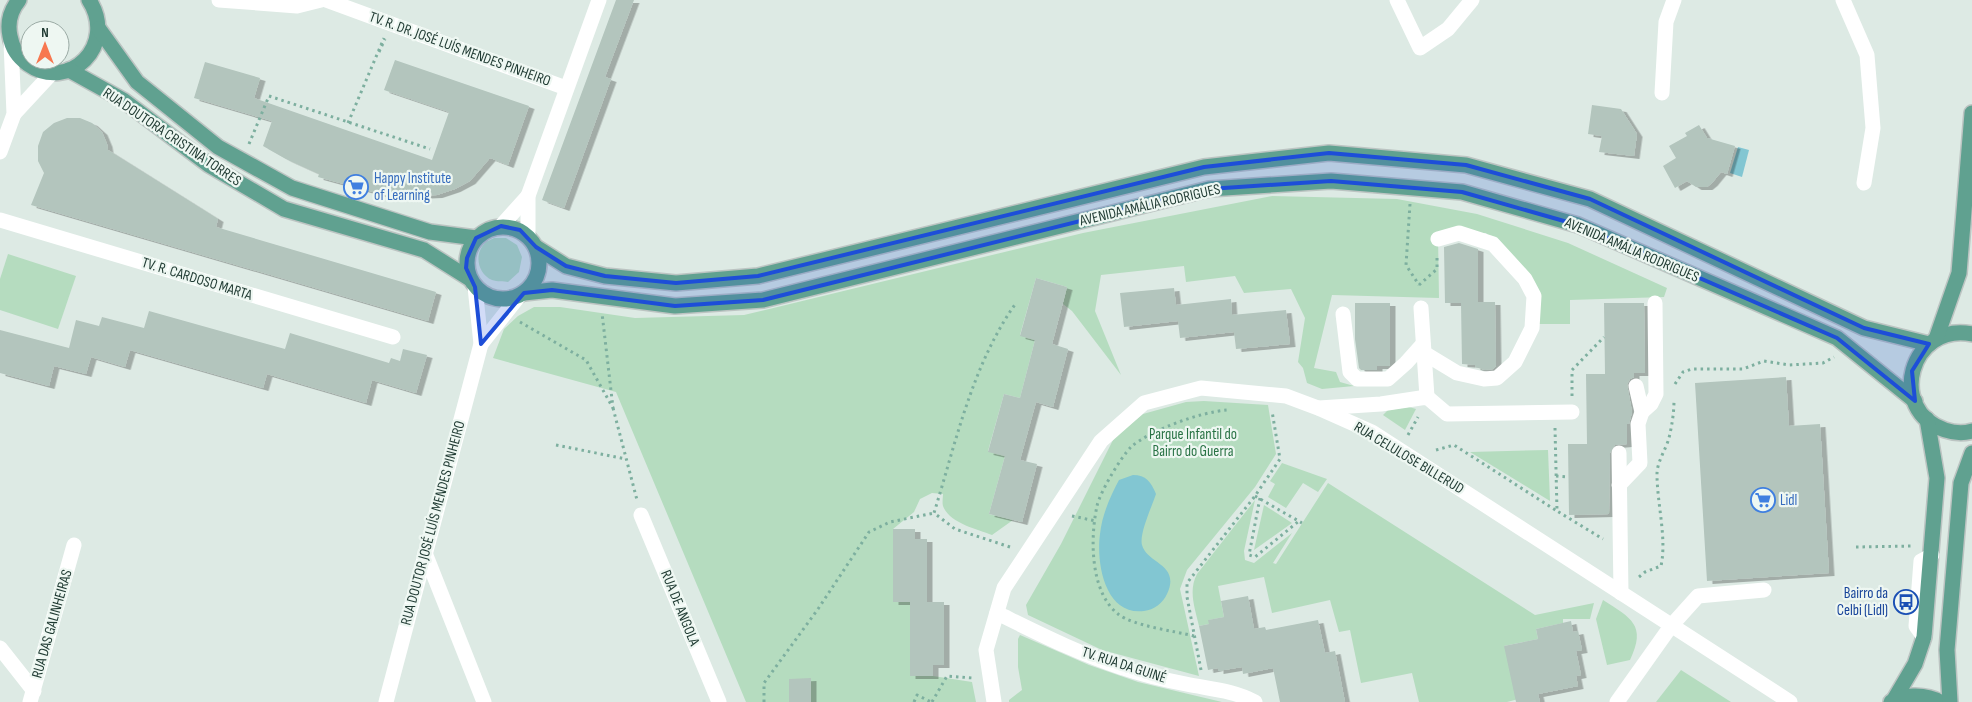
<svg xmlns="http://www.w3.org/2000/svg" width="1972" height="702" font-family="'Sofia Sans Condensed',sans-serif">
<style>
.green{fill:#b5dcbf}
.water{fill:#82c6d2}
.building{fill:#b3c5bd;filter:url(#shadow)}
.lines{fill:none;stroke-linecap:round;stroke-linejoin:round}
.major-casing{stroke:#bcc4c2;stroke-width:18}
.path{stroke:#7daf9f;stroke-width:3;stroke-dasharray:2.5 4;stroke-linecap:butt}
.minor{stroke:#fff;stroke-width:15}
.major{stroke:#60a190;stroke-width:15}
.marked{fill:#1d4ed8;fill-opacity:0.2;stroke:#1d4ed8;stroke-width:4;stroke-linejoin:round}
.labels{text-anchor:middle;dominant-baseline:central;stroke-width:4.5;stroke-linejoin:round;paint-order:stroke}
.street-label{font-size:15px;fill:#1f3a32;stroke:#eef7f2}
.shop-label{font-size:15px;fill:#366cbe;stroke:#eef7f2;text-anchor:start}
.park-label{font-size:15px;fill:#287244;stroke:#eef7f2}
.transit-label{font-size:15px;fill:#164399;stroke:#eef7f2;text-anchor:end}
</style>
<defs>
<filter id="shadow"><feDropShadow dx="5.5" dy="3" stdDeviation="0" flood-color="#0004"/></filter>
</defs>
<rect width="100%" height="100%" fill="#ddeae4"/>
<g class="green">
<path d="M1272,196L1397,199L1477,214L1568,243L1667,288L1664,297L1570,300V324H1535L1528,279L1486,233L1438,235L1439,298L1332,295L1314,368L1336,372L1340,382L1354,386L1322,389L1307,383L1303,368L1298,362L1305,318L1291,289L1244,293L1235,276L1186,282L1184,266L1101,275L1095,311L1121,375L1072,311L1063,304L1067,287L1036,278L1020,335L1035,340L1020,398L1004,394L988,451L1005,456L989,514L1013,520L992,535C977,529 949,523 943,506C942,503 943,497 943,494L932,493L920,499L914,512L893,529V602H910V675L933,676L972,682L976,702H746L616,392L493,358L504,329L518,316L534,307H560L635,318L744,315L1083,233Z"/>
<path d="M494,238H506L517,245L522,257L519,272L508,282C504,281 497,282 492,280C478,274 474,255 484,244C486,241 491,240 494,238Z"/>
<polygon points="8,254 76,276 58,329 0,310 0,279"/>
<polygon points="1204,401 1268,405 1276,454 1255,487 1187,570 1180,589 1199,676 1102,650 1028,615 1026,605 1061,544 1114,438 1143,414 1186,402"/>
<polygon points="1409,407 1416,409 1405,430 1383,415 1388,410"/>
<polygon points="1548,450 1550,501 1470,452"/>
<polygon points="1282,463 1327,479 1318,492 1303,483 1286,508 1268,497 1275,484 1270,481"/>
<path d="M1328,483L1535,615L1594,603L1590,619H1563V623L1536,629L1538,639L1504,646L1537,686L1538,694L1507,702H1419L1412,673L1361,683L1350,630L1339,632L1330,600L1272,613L1264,577L1218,586L1224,617L1209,620V624L1199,626C1195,608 1188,591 1197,574L1255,500L1244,551L1245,560L1254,563L1292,533L1273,563L1276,564Z"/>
<polygon points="1264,505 1292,523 1254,550"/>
<path d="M1603,600C1631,618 1647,625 1630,660L1607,665L1596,619Z"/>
<polygon points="1020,635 1089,665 1138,682 1222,702 1009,702 1009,700 1022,690 1018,667 1018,639"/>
<polygon points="1681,670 1731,702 1656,702"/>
</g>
<g class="water">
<polygon points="1738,147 1749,150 1742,177 1730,173"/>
<path d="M1133,475C1146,475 1151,482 1156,494C1152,506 1139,534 1142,545C1147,564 1181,564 1167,594C1163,603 1154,610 1144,611C1105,616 1096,563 1100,534C1102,515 1110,497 1119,480Z"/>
</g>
<g class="building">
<polygon points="616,0 634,0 605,77 611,79 564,208 542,200"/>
<polygon points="395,60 529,106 508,165 490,158 470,181 455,189 437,195 413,196 384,195 318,177 319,174 286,159 263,146 272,121 194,98 205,62 260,78 254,98 432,160 449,112 384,90"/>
<polygon points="1592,105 1621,109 1637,134 1634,156 1599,152 1602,136 1588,134"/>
<polygon points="67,118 80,118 92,123 102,132 107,144 108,150 218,219 216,227 436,292 428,321 31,205 44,173 38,161 38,146 43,132 54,123"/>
<polygon points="1699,125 1707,138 1735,146 1727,174 1721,172 1712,183 1707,187 1696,187 1687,181 1675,188 1663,166 1676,158 1669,146 1687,136 1685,133"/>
<polygon points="1459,243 1478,249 1478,302 1495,302 1496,366 1493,369 1485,370 1475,367 1475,365 1462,364 1461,303 1445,303 1444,247"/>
<polygon points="1036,278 1067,287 1052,344 1068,349 1053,407 1036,402 1020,460 1037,464 1022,522 989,514 1005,456 988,452 1004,394 1020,398 1035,340 1020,336"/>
<polygon points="1174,288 1176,305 1231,299 1232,315 1286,310 1290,344 1236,349 1234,332 1180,338 1178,321 1124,327 1120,293"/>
<polygon points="1355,303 1390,303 1390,364 1389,366 1377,366 1377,370 1361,370 1359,368 1355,339"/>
<polygon points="1604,303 1644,303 1645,373 1634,373 1634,377 1630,379 1627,384 1632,412 1629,424 1627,424 1627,444 1615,445 1610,453 1609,514 1569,515 1568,444 1587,444 1586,374 1605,374"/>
<polygon points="149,311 285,349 290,333 389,363 391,358 400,361 403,349 427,355 416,393 372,380 366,403 267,374 263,388 130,350 125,367 91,357 86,374 54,366 49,386 0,373 0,330 69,348 76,320 99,326 102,317 144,328"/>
<polygon points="1786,377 1789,426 1820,424 1829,573 1707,581 1695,383"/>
<polygon points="893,529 915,529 915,539 927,539 927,602 944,602 944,665 933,665 933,676 910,676 910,602 893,602"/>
<polygon points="1248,596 1254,629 1265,627 1266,630 1318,620 1325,653 1335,651 1345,702 1280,702 1273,668 1243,674 1242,667 1218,671 1218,668 1208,670 1199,626 1209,624 1208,620 1224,617 1221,601"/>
<polygon points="1571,621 1573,632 1578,631 1582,650 1576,651 1581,675 1576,676 1578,686 1538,694 1540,702 1516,702 1504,646 1538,639 1536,629"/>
<polygon points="811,678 811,702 789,702 789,679"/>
</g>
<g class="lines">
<defs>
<g id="major">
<path d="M19,0C10,11 7,22 10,36C12,48 18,57 28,64C69,93 118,45 89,0"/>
<polyline points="99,29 137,82 218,147 292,188 430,232 476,238"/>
<polyline points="69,70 123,100 209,165 284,209 424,250 470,279"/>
<circle cx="503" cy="263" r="36"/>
<polyline points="536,247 566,266 605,276 676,283 758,276 1204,167 1329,153 1466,165 1590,199 1864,328 1929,344"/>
<polyline points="524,293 552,290 675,306 763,300 1209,189 1331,181 1462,192 1578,225 1837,338 1915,401"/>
<path d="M1972,334C1910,322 1886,410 1945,430C1954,433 1963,434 1972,431"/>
<polyline points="1936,339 1959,273 1972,113"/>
<polyline points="1895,698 1915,664 1924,637 1937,478 1927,419"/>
<path d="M1891,702C1902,693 1928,695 1940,702"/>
<polyline points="1950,702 1947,650 1961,483 1972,453"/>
</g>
</defs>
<use href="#major" class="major-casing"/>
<g class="path">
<polyline points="379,52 385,39"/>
<polyline points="348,123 384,38"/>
<polyline points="249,144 269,96 430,149"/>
<polyline points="1410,204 1406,265 1419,285"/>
<polyline points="1419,285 1437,269 1437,257"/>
<polyline points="520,322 586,360 613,408 602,313"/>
<polyline points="1675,384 1683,372 1692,369 1743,369 1764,361 1789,365 1823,363 1834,357"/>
<polyline points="1572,396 1572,370 1604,337"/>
<polyline points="613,408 637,500"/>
<polyline points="1555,428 1557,511 1603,539"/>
<polyline points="1408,435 1418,417"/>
<polyline points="556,445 626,459"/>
<polyline points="1436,450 1454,445 1557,511"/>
<polyline points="1556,476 1568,477"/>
<polyline points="1255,496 1302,523"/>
<polyline points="1260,498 1249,555 1255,557 1299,521"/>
<polyline points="1072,516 1096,521"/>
<path d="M1010,547L955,529L934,513C956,442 972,365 1016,303"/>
<polyline points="1856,547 1912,546"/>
<path d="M1639,577L1645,572L1661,566C1667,538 1657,504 1657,474C1657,462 1666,449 1669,438C1672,425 1674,413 1674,400"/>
<path d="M1194,636C1175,631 1133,626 1118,614C1090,592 1090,538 1097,506C1100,492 1121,457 1131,447C1150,430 1201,412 1227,410"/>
<polyline points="1201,670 1187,597 1187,583 1255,496 1280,459 1272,411"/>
<polyline points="764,702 764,683 818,609 869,532 890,522 934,513"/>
<polyline points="914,702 917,695 931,702"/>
<polyline points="932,702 947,676 973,678"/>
</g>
<g class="minor">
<polyline points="219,0 297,6 321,0"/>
<polyline points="326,0 566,88"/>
<polyline points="1397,0 1420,48 1448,29 1472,0"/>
<polyline points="1843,0 1867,55 1873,128 1864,183"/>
<polyline points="1662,93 1666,22 1674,0"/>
<polyline points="14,114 52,73"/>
<polyline points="0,152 14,114 11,43"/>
<polyline points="0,220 393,337"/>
<polyline points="501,226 528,196"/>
<polyline points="528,236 528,196 599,0"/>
<polyline points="1421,308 1427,397"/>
<polyline points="1343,314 1350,372 1357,379 1388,379 1406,363 1423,344"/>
<polyline points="481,344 519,296"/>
<polyline points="1424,353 1457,373 1484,379 1497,378 1515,362 1532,328 1534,296 1525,279 1493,244 1459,233 1438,239"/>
<polyline points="1319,408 1381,404 1427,397 1447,414 1572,412"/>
<polyline points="1642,412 1651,404 1656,394 1655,303"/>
<polyline points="1619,453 1621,593"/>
<polyline points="1619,485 1640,463 1638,424 1642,412 1636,386"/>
<polyline points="641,515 719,702"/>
<polyline points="425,553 484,702"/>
<path d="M997,613C1038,633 1079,654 1123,668C1143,675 1165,680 1186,684C1210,689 1233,690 1255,702"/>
<polyline points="1924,637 1916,626 1921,561 1932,555"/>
<polyline points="0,648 34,691"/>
<polyline points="30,702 74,545"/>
<polyline points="386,702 481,344 475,287"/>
<polyline points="994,702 986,650 1004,588 1101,441 1144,403 1201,388 1286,396 1318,408 1372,432 1790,702"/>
<polyline points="1617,702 1671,626 1698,596 1764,590"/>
</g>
<use href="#major" class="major"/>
</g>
<path class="marked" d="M1329,153L1466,165L1590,199L1864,328L1929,344L1912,371L1915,401L1837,338L1578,225L1462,192L1331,181L1209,189L763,300L675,306L552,290L524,293L481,344L475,287L466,268L467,258L476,238L501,226L520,230L536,247L566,266L605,276L676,283L758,276L1204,167Z"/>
<defs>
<symbol id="supermarket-ring" viewBox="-11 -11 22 22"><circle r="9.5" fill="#eef7f2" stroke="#3f7fe0" stroke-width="1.5"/><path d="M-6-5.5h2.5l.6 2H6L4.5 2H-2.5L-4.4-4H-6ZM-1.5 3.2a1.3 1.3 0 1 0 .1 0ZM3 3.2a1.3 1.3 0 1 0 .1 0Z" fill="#3f7fe0"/></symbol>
<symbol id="bus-ring" viewBox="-11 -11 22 22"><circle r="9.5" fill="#eef7f2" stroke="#1a4fb4" stroke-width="1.5"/><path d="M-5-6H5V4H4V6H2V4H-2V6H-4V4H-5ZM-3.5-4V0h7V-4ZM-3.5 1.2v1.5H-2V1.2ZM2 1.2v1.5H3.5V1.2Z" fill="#1a4fb4"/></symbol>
</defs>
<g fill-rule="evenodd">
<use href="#supermarket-ring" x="342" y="173" width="28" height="28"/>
<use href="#supermarket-ring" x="1749" y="486" width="28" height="28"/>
<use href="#bus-ring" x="1892" y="588" width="28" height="28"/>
</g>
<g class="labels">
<g class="street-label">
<text transform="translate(460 49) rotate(20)">TV. R. DR. JOSÉ LUÍS MENDES PINHEIRO</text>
<text transform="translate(172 137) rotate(34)">RUA DOUTORA CRISTINA TORRES</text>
<text transform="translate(1150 205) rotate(-13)">AVENIDA AMÁLIA RODRIGUES</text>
<text transform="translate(1632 250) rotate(23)">AVENIDA AMÁLIA RODRIGUES</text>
<text transform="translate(197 279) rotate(17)">TV. R. CARDOSO MARTA</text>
<text transform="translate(1409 458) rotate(31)">RUA CELULOSE BILLERUD</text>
<text transform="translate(433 523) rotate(-75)">RUA DOUTOR JOSÉ LUÍS MENDES PINHEIRO</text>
<text transform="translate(680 608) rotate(68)">RUA DE ANGOLA</text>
<text transform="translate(52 624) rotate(-74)">RUA DAS GALINHEIRAS</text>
<text transform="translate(1124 665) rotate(18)">TV. RUA DA GUINÉ</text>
</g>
<g class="shop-label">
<text x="374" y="178">Happy Institute<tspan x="374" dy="17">of Learning</tspan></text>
<text x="1780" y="500">Lidl</text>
</g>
<g class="park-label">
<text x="1193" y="434">Parque Infantil do<tspan x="1193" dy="17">Bairro do Guerra</tspan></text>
</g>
<g class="transit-label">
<text x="1888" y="593">Bairro da<tspan x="1888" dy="17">Celbi (Lidl)</tspan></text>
</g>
</g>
<g transform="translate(45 45)"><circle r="24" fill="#eef7f2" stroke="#9baba5"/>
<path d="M0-4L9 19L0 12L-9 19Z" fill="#f7774f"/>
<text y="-8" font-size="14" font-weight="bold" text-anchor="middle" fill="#1f3a32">N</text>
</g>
</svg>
